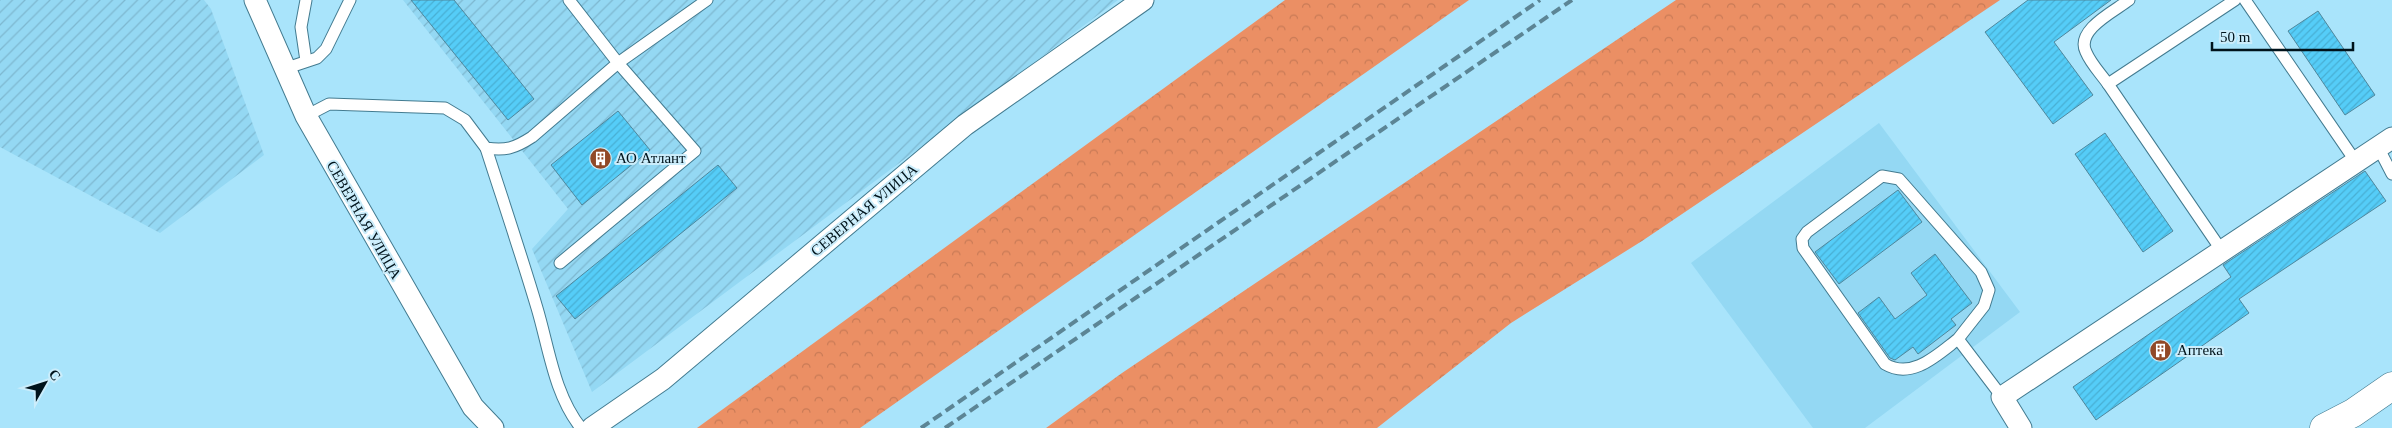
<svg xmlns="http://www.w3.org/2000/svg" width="2392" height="428" font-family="'Times New Roman',serif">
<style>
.built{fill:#94d8f3}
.industrial{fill:url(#industrial-furrows)}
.forest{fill:url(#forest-crowns)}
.building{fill:url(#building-hatch);stroke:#4f879c}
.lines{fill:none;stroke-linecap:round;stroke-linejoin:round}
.lane-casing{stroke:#437b90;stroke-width:13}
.street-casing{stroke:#437b90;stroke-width:23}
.secondary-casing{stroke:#437b90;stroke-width:29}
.lane{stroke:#fff;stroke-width:11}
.street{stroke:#fff;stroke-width:21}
.secondary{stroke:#fff;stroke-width:28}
.rail{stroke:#5c8595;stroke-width:4;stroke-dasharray:10 5;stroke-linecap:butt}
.labels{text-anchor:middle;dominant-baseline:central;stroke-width:4;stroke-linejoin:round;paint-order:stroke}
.poi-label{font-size:15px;fill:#00131b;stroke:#cbedfb;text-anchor:start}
.street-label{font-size:15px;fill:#00131b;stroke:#cbedfb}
</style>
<defs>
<pattern id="industrial-furrows" width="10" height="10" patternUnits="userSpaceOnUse" patternTransform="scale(1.25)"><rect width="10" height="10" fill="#94d8f3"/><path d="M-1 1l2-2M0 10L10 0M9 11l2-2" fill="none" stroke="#7eb8d0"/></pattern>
<pattern id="forest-crowns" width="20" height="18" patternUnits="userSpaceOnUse" patternTransform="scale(1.25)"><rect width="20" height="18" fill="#eb8f64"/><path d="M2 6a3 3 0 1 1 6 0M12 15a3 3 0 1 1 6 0" fill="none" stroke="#c87a56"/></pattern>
<pattern id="building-hatch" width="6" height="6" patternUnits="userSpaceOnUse" patternTransform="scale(1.25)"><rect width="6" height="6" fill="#55cdf8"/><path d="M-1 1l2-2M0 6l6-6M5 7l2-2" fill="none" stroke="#48afd4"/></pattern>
</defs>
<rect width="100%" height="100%" fill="#a9e4fb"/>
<polygon class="built" points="1879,123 2020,312 1865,428 1813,428 1691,263"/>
<g class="industrial">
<polygon points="0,0 204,0 211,9 264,155 160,233 0,147"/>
<polygon points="403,0 1118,0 592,392 532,249 568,209"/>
</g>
<g class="forest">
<polygon points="1285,0 1469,0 860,428 697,428"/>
<polygon points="1676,0 2000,0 1642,241 1511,323 1377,428 1046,428 1122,373"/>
</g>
<g class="building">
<polygon points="411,0 454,0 534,99 508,120"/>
<polygon points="2028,0 2111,0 2054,42 2093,95 2053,124 1985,32"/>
<polygon points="2318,11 2375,95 2345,115 2288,31"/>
<polygon points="618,111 650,150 582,205 551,165"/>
<polygon points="2105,133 2173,231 2143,252 2075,154"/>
<polygon points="718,165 737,188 575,319 556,296"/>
<polygon points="2365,171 2386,201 2239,299 2249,313 2096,420 2073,387 2231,277 2223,265"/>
<polygon points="1898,190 1922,222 1839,284 1815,252"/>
<polygon points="1935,254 1972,303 1951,319 1956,325 1918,354 1913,347 1895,360 1890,358 1858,313 1879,297 1895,319 1927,295 1911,273"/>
</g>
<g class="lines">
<defs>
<g id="lane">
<polyline points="306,0 301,27 306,61"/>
<polyline points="2245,0 2356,162"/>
<polyline points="284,69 317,58 326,49 350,0"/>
<path d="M2108,84C2101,74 2091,64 2086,52C2075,30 2115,11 2129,0"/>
<path d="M306,116L329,104L445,108L465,120L486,148C506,151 515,148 532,137L618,63L569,0"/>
<polyline points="2378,147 2392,174"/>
<path d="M486,148C503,201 521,254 537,308C549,348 554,394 581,428"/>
<polyline points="2222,251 2108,84 2235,0"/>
<polyline points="560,263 695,151 618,63 707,0"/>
<path d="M1958,339C1937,355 1912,380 1885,364L1803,248L1802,239L1807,232L1882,176L1899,179L1981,272L1989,290L1984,306L1958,339L2002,397"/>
</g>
<g id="street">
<polyline points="255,0 306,116 473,407 493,428"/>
<polyline points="592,428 663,379 965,125 1143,0"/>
<polyline points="2021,428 2002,397 2392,138"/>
</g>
<polyline id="secondary" points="2324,428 2353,413 2392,386"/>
</defs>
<use href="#lane" class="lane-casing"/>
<use href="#street" class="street-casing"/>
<use href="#secondary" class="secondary-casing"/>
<use href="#lane" class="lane"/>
<use href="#street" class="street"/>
<use href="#secondary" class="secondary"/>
<g class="rail">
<polyline points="921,428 1540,0"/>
<polyline points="945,428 1572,0"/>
</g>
</g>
<defs>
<symbol id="building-disc" viewBox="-11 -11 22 22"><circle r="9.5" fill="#914927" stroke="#cbedfb"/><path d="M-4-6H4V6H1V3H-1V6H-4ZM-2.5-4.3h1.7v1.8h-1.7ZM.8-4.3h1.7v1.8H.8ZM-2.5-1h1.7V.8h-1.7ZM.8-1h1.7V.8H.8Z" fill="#fff"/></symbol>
</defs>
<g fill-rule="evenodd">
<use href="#building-disc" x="588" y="146" width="25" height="25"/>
<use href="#building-disc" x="2148" y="338" width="25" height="25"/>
</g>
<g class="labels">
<g class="poi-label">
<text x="616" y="158">АО Атлант</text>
<text x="2177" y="350">Аптека</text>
</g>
<g class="street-label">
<text transform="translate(864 210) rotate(-40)">СЕВЕРНАЯ УЛИЦА</text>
<text transform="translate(364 220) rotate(60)">СЕВЕРНАЯ УЛИЦА</text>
</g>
</g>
<g transform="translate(45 383) rotate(51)" stroke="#cbedfb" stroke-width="4" paint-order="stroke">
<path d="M0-4L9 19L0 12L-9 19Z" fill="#00131b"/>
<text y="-8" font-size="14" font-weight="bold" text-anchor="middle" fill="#00131b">С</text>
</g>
<path d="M2212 42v8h141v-8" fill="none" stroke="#00131b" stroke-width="2.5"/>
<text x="2220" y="42" font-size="15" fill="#00131b" stroke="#cbedfb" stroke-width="4" paint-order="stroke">50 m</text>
</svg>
